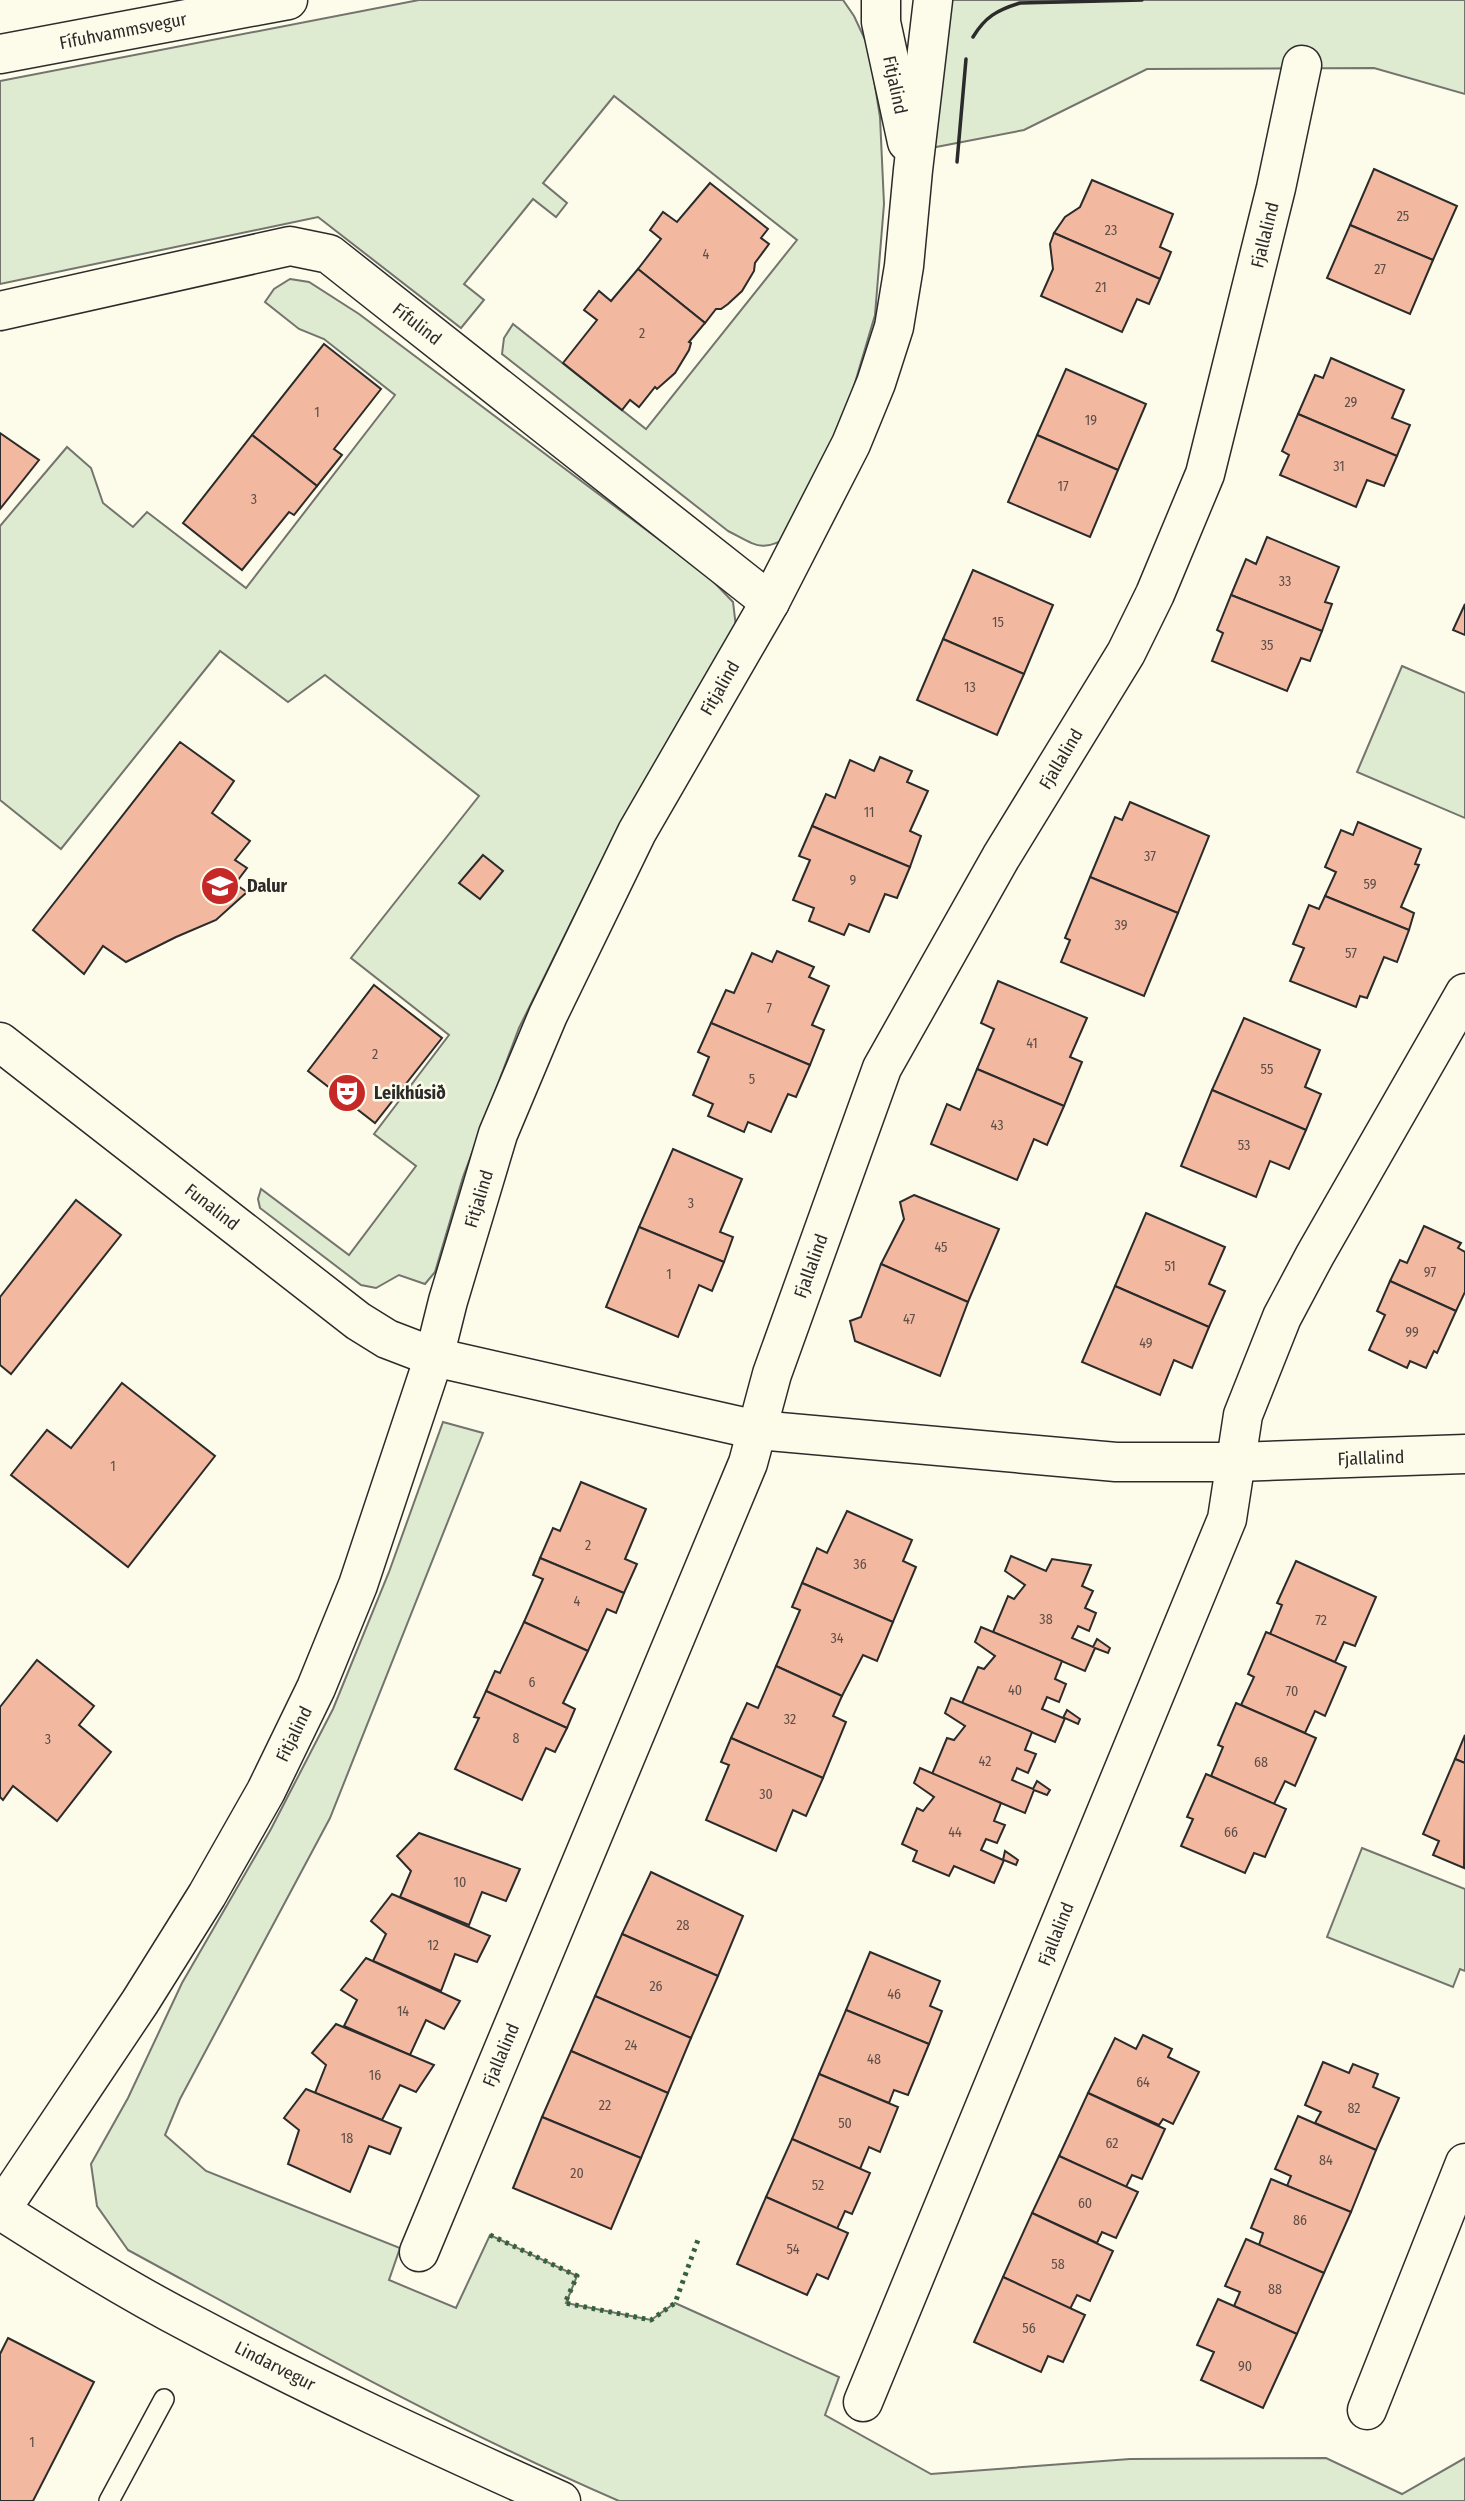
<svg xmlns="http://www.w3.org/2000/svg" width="1465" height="2501" font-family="'Fira Sans Condensed',sans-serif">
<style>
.green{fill:#deebd1;stroke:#74746e;stroke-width:2}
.building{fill:#f2b8a0;stroke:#2b2b2b;stroke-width:2}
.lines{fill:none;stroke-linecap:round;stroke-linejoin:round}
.service-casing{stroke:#2b2b2b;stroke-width:22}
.minor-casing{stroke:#2b2b2b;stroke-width:41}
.tertiary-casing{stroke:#2b2b2b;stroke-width:41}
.secondary-casing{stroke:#2b2b2b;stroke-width:41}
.service{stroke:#fdfbea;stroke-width:19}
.minor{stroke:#fdfbea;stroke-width:38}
.tertiary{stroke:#fdfbea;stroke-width:38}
.secondary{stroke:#fdfbea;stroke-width:38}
.hedge{stroke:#34623c;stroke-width:5;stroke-dasharray:3.5 5;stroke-linecap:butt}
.wall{stroke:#2b2b2b;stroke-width:3.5}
.labels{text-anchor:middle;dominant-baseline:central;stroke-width:5;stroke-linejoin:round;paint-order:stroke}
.number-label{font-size:14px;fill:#5d4e48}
.street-label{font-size:18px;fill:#2b2b2b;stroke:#fdfbea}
.poi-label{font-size:18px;font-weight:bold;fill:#2b2b2b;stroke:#fdfbea;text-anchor:start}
</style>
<rect width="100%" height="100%" fill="#fdfbea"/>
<g class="green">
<path d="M419,0H843L854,16L869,48L880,117L884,204L875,315L844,420L791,535C762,554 756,545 728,531L502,354L504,338L513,324L646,429L797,240L614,96L543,183L567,203L556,217L533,199L464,284L484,300L461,328L318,217L0,284V81Z"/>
<polygon points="950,0 1465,0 1465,94 1374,68 1147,69 1024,130 931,148"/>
<polygon points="290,279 309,282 359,314 709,577 733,602 736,627 601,862 519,1028 463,1177 435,1272 425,1284 399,1275 376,1288 361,1285 260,1208 258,1199 261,1189 349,1255 416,1166 374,1134 449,1035 351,958 479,796 325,675 288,702 220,651 61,849 0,800 0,526 67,447 91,468 103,503 133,527 147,512 246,588 395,395 324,339 299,329 265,302 274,289"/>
<polygon points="1402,666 1465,693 1465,818 1357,772"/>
<path d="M443,1422L483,1433L330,1818L180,2099L165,2135L206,2171L400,2248L389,2280L456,2308L490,2235L577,2276L566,2303L651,2320L675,2303L839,2377L825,2415L931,2474L1130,2459L1326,2458L1402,2494L1465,2458V2501H619C450,2428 290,2338 128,2250L97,2206L91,2164L128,2098L182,1983L271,1829L333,1709L389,1572Z"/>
<polygon points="1362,1848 1465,1889 1465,1971 1460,1969 1453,1987 1327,1937"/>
</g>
<g class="building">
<polygon points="1374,169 1457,206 1433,260 1350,225"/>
<polygon points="1092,180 1173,214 1160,247 1171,252 1160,279 1054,233 1065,217 1080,207"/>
<polygon points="710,183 768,229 761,238 769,244 755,263 754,271 742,291 728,304 721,309 716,309 705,323 638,269 661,239 650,230 663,212 677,222"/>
<polygon points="1350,225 1433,260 1410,314 1327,278"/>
<polygon points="1054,233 1160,279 1149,304 1137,299 1122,332 1041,296 1053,269 1050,244"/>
<polygon points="638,269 705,323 689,342 691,343 689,350 675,373 657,389 655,387 639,407 630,400 622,410 563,363 597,320 584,310 599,291 611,301"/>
<polygon points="324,344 381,389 334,449 342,455 317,486 252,435"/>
<polygon points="1331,358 1404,390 1392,418 1410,425 1397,456 1298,414 1315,375 1323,378"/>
<polygon points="1066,369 1146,404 1118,470 1037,435"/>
<polygon points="1298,414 1397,456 1384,486 1367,480 1356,507 1280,475 1289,455 1282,451"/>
<polygon points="0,433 39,460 0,509"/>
<polygon points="252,435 317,486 294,515 289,512 242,570 183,523"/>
<polygon points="1037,435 1118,470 1090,537 1008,502"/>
<polygon points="1267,537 1339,567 1325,602 1332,604 1322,631 1231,595 1246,559 1256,564"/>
<polygon points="973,570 1053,605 1024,674 943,639"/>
<polygon points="1231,595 1322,631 1310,661 1301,658 1287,691 1212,661 1223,633 1217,630"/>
<polygon points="1465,604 1465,635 1453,630"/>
<polygon points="943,639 1024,674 997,735 917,700"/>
<polygon points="180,742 234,781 212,813 250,841 235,860 247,868 235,884 247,892 216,920 176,937 126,962 103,946 84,974 33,930"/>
<polygon points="880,757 912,771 907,782 928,791 910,831 921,836 910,867 812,826 826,794 835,798 850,760 874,771"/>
<polygon points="1130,802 1209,836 1178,913 1090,877 1115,817 1122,820"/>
<polygon points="1358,822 1421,849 1415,864 1419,865 1401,907 1414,913 1409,930 1325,896 1336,872 1325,867 1341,830 1353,835"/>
<polygon points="812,826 910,867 897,898 885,894 869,932 849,924 844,935 809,921 814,908 793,900 810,860 799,856"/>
<polygon points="483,855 503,871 480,899 459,883"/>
<polygon points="1090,877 1178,913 1144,996 1061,962 1070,940 1065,938"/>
<polygon points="1325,896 1409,930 1397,962 1384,957 1367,998 1360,996 1356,1007 1290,981 1304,948 1293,944 1309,905 1319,909"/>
<polygon points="777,951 814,967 809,977 829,986 812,1025 824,1030 810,1065 711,1023 726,990 734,993 752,953 772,962"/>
<polygon points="998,981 1087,1018 1070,1057 1082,1062 1064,1106 977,1069 994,1029 981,1023"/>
<polygon points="374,985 442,1038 375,1123 308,1071"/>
<polygon points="1244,1018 1320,1050 1305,1087 1321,1094 1306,1130 1212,1090"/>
<polygon points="711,1023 810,1065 796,1097 788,1094 771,1132 748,1122 744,1132 708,1116 713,1104 693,1095 709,1057 698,1052"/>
<polygon points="977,1069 1064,1106 1047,1145 1034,1139 1017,1180 931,1144 947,1104 960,1110"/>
<polygon points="1212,1090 1306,1130 1289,1169 1270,1161 1256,1197 1181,1166"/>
<polygon points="673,1149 742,1179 720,1232 733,1237 724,1262 639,1227"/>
<polygon points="914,1195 999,1229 968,1302 881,1264 904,1219 900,1202"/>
<polygon points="76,1200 121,1235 11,1374 0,1365 0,1297"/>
<polygon points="1146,1213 1225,1247 1209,1284 1225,1291 1209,1327 1115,1286"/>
<polygon points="1424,1226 1461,1243 1458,1248 1465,1252 1465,1292 1456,1311 1390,1281 1400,1260 1407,1263"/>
<polygon points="639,1227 724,1262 712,1291 699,1285 678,1337 606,1307"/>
<polygon points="881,1264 968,1302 940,1376 855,1341 850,1321 861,1317"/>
<polygon points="1390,1281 1456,1311 1437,1353 1434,1351 1426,1368 1410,1361 1407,1368 1369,1350 1385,1315 1377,1311"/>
<polygon points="1115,1286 1209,1327 1192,1368 1174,1360 1160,1395 1082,1362"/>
<polygon points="122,1383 215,1456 128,1567 11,1475 47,1430 71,1448"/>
<polygon points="581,1482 646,1509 625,1559 637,1564 624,1593 540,1558 553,1528 560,1531"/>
<polygon points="847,1511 912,1540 903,1561 916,1567 893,1622 802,1583 817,1548 827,1553"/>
<polygon points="1011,1556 1046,1571 1052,1559 1091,1565 1082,1586 1093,1591 1085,1608 1096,1613 1089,1631 1078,1626 1072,1638 1093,1647 1097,1639 1110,1648 1108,1653 1095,1648 1085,1671 993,1632 1008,1596 1014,1599 1025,1585 1005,1571"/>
<polygon points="540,1558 624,1593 616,1613 607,1609 588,1651 524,1622 543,1579 533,1575"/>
<polygon points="1296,1561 1376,1597 1355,1646 1344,1642 1335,1662 1270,1634 1282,1605 1277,1603"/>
<polygon points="802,1583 893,1622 877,1661 863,1655 842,1696 776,1666 800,1610 792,1607"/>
<polygon points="524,1622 588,1651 563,1703 575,1709 567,1728 486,1691 495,1671 500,1673"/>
<polygon points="981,1627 1062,1661 1055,1679 1066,1684 1059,1702 1047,1697 1042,1709 1063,1718 1067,1710 1080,1719 1078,1724 1065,1718 1055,1742 962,1703 978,1667 984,1669 995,1656 975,1642"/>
<polygon points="1266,1632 1346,1667 1325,1716 1315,1711 1305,1733 1241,1705 1254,1677 1248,1674"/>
<polygon points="37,1660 94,1706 79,1725 111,1752 57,1821 13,1786 3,1800 0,1797 0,1707"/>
<polygon points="776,1666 842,1696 833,1716 846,1722 823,1778 731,1738 747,1703 758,1708"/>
<polygon points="486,1691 567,1728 555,1752 546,1748 522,1800 455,1769 479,1718 474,1717"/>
<polygon points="951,1698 1032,1732 1025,1750 1036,1754 1028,1773 1017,1768 1012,1780 1033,1789 1037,1781 1050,1790 1047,1795 1034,1790 1025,1813 932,1774 947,1738 954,1740 965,1726 945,1713"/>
<polygon points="1236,1703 1316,1738 1295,1786 1285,1781 1274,1804 1211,1776 1223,1747 1218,1745"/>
<polygon points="1465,1735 1465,1763 1455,1759"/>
<polygon points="731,1738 823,1778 806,1816 793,1810 776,1851 706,1820 729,1765 721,1762"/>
<polygon points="1455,1759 1465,1763 1464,1868 1433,1855 1439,1841 1423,1834"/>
<polygon points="920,1768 1001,1803 994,1821 1005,1825 997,1843 986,1839 981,1850 1003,1860 1005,1851 1018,1860 1016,1865 1004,1860 994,1883 954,1866 949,1876 913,1861 917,1851 902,1844 917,1808 923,1811 934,1797 914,1783"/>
<polygon points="1206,1774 1286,1809 1265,1857 1254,1853 1245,1873 1181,1846 1193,1819 1187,1817"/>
<polygon points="419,1833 520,1869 506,1901 482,1892 469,1925 400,1897 411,1871 397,1856"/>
<polygon points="651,1872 743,1916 718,1976 622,1934"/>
<polygon points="392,1894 490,1936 477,1962 455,1954 441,1991 373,1961 386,1934 371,1921"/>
<polygon points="622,1934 718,1976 691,2038 595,1996"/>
<polygon points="870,1952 940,1981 930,2006 942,2011 929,2044 846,2010"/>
<polygon points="366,1958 460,2001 444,2029 426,2020 410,2055 344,2026 357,2000 341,1990"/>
<polygon points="595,1996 691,2038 668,2093 571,2051"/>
<polygon points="846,2010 929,2044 908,2095 894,2090 889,2103 819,2074"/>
<polygon points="336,2024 434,2065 416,2092 400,2085 382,2120 315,2093 326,2065 312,2053"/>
<polygon points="1143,2035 1172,2049 1168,2057 1199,2072 1173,2124 1163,2119 1159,2125 1088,2093 1115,2038 1136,2049"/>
<polygon points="571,2051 668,2093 641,2158 542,2117"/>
<polygon points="1323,2062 1349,2073 1353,2064 1378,2074 1373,2087 1399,2098 1376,2150 1315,2123 1321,2112 1305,2105"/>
<polygon points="819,2074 898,2107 880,2152 869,2147 860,2169 792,2139"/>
<polygon points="306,2089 401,2128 390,2154 369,2146 350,2192 288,2164 299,2130 284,2118"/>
<polygon points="1088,2093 1165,2129 1142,2179 1132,2175 1126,2187 1059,2156"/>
<polygon points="1298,2116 1376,2150 1351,2212 1287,2186 1291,2176 1275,2169"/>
<polygon points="542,2117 641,2158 611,2229 513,2188"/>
<polygon points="792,2139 870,2173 852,2214 845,2211 837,2229 766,2197"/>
<polygon points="1059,2156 1138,2192 1116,2238 1102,2232 1097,2243 1032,2213"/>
<polygon points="1271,2179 1351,2212 1324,2273 1259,2245 1263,2233 1251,2228"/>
<polygon points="766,2197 848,2233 828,2279 817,2274 807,2295 737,2264"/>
<polygon points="1032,2213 1113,2251 1090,2301 1077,2295 1070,2309 1003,2277"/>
<polygon points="1246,2239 1324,2273 1297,2334 1234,2306 1240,2292 1225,2286"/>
<polygon points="1003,2277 1085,2315 1063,2362 1048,2356 1041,2372 974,2342"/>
<polygon points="1218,2299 1297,2334 1263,2408 1201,2380 1214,2352 1197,2345"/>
<polygon points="8,2338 94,2382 33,2501 0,2501 0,2354"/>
</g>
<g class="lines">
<defs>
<polyline id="service" points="109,2501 164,2399"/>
<g id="minor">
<polyline points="881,0 881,22 907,142"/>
<polyline points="0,311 290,246 329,254 770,602"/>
<polyline points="0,1042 358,1321 387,1339 434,1357 757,1430 1116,1462 1236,1462 1465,1454"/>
<polyline points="0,2211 140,2002 207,1895 266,1791 316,1688 358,1585 434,1357 448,1301 498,1134 548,1015 637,832 770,602 851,444 876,383 894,327 904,266 913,170 933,0"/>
<polyline points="419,2252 748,1463 772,1374 882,1068 1001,857 1126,653 1155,594 1205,474 1276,188 1302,65"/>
<polyline points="863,2402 1227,1519 1243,1415 1282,1317 1315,1255 1465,993"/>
<polyline points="1367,2410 1465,2163"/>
</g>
<path id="tertiary" d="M0,2210C63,2250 126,2290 192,2324C312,2388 436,2445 561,2501"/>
<polyline id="secondary" points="0,54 288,0"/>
</defs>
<use href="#service" class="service-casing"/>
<use href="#minor" class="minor-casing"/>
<use href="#tertiary" class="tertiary-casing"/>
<use href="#secondary" class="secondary-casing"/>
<use href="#service" class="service"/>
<use href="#minor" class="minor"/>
<use href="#tertiary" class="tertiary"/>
<use href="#secondary" class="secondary"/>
<polyline class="hedge" points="490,2235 577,2276 565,2303 651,2320 675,2303 699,2237"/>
<g class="wall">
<path d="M973,37C985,17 997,10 1020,3L1142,0"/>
<polyline points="957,162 966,59"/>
</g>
</g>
<defs>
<symbol id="school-disc" viewBox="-11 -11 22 22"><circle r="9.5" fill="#c62828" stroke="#fdfbea"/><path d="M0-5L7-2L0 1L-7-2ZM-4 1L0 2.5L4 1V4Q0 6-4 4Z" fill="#fff"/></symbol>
<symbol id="theatre-disc" viewBox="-11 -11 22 22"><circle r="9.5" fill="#c62828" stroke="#fdfbea"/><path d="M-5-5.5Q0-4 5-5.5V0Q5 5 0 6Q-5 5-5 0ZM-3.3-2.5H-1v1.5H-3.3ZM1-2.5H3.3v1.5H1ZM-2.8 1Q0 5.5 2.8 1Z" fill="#fff"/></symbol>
</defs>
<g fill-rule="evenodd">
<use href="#school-disc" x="198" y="864" width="44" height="44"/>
<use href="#theatre-disc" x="325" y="1071" width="44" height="44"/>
</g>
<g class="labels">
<g class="number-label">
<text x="1403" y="216">25</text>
<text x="1111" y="230">23</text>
<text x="706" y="254">4</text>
<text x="1380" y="269">27</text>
<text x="1101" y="287">21</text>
<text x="642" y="333">2</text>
<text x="1351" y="402">29</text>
<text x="317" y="412">1</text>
<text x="1091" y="420">19</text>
<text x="1339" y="466">31</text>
<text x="1063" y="486">17</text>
<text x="254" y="499">3</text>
<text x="1285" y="581">33</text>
<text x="998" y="622">15</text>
<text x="1267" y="645">35</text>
<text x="970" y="687">13</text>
<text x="869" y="812">11</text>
<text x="1150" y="856">37</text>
<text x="853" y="880">9</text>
<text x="1370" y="884">59</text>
<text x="1121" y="925">39</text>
<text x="1351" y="953">57</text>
<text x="769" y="1008">7</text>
<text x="1032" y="1043">41</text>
<text x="375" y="1054">2</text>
<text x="1267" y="1069">55</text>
<text x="752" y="1079">5</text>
<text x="997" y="1125">43</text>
<text x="1244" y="1145">53</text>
<text x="691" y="1203">3</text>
<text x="941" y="1247">45</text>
<text x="1170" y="1266">51</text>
<text x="1430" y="1272">97</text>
<text x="669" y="1274">1</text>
<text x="909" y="1319">47</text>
<text x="1412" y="1332">99</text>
<text x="1146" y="1343">49</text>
<text x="113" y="1466">1</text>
<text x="588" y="1545">2</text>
<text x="860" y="1564">36</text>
<text x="577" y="1601">4</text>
<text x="1046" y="1619">38</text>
<text x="1321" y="1620">72</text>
<text x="837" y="1638">34</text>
<text x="532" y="1682">6</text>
<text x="1015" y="1690">40</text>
<text x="1292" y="1691">70</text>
<text x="790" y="1719">32</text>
<text x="516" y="1738">8</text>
<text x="48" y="1739">3</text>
<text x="985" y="1761">42</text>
<text x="1261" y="1762">68</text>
<text x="766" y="1794">30</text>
<text x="955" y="1832">44</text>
<text x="1231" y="1832">66</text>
<text x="460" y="1882">10</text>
<text x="683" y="1925">28</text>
<text x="433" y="1945">12</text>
<text x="656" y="1986">26</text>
<text x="894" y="1994">46</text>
<text x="403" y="2011">14</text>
<text x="631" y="2045">24</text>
<text x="874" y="2059">48</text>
<text x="375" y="2075">16</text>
<text x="1143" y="2082">64</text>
<text x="605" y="2105">22</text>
<text x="1354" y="2108">82</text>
<text x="845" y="2123">50</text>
<text x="347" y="2138">18</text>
<text x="1112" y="2143">62</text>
<text x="1326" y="2160">84</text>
<text x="577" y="2173">20</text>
<text x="818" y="2185">52</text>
<text x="1085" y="2203">60</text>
<text x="1300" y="2220">86</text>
<text x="793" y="2249">54</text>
<text x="1058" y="2264">58</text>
<text x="1275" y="2289">88</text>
<text x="1029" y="2328">56</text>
<text x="1245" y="2366">90</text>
<text x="32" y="2442">1</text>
</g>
<g class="street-label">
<text transform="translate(123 31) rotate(-11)">Fífuhvammsvegur</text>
<text transform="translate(895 85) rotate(78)">Fitjalind</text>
<text transform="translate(1265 235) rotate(-76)">Fjallalind</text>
<text transform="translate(417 324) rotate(38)">Fífulind</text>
<text transform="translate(720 688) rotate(-60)">Fitjalind</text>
<text transform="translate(1061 759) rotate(-59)">Fjallalind</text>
<text transform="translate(479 1199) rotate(-73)">Fitjalind</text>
<text transform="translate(212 1207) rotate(38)">Funalind</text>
<text transform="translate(811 1266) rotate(-70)">Fjallalind</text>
<text transform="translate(1371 1458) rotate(-2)">Fjallalind</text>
<text transform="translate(294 1734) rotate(-64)">Fitjalind</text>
<text transform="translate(1056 1934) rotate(-68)">Fjallalind</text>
<text transform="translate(501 2055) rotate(-67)">Fjallalind</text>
<text transform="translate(275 2366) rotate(27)">Lindarvegur</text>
</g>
<g class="poi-label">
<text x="247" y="886">Dalur</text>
<text x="374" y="1093">Leikhúsið</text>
</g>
</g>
</svg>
